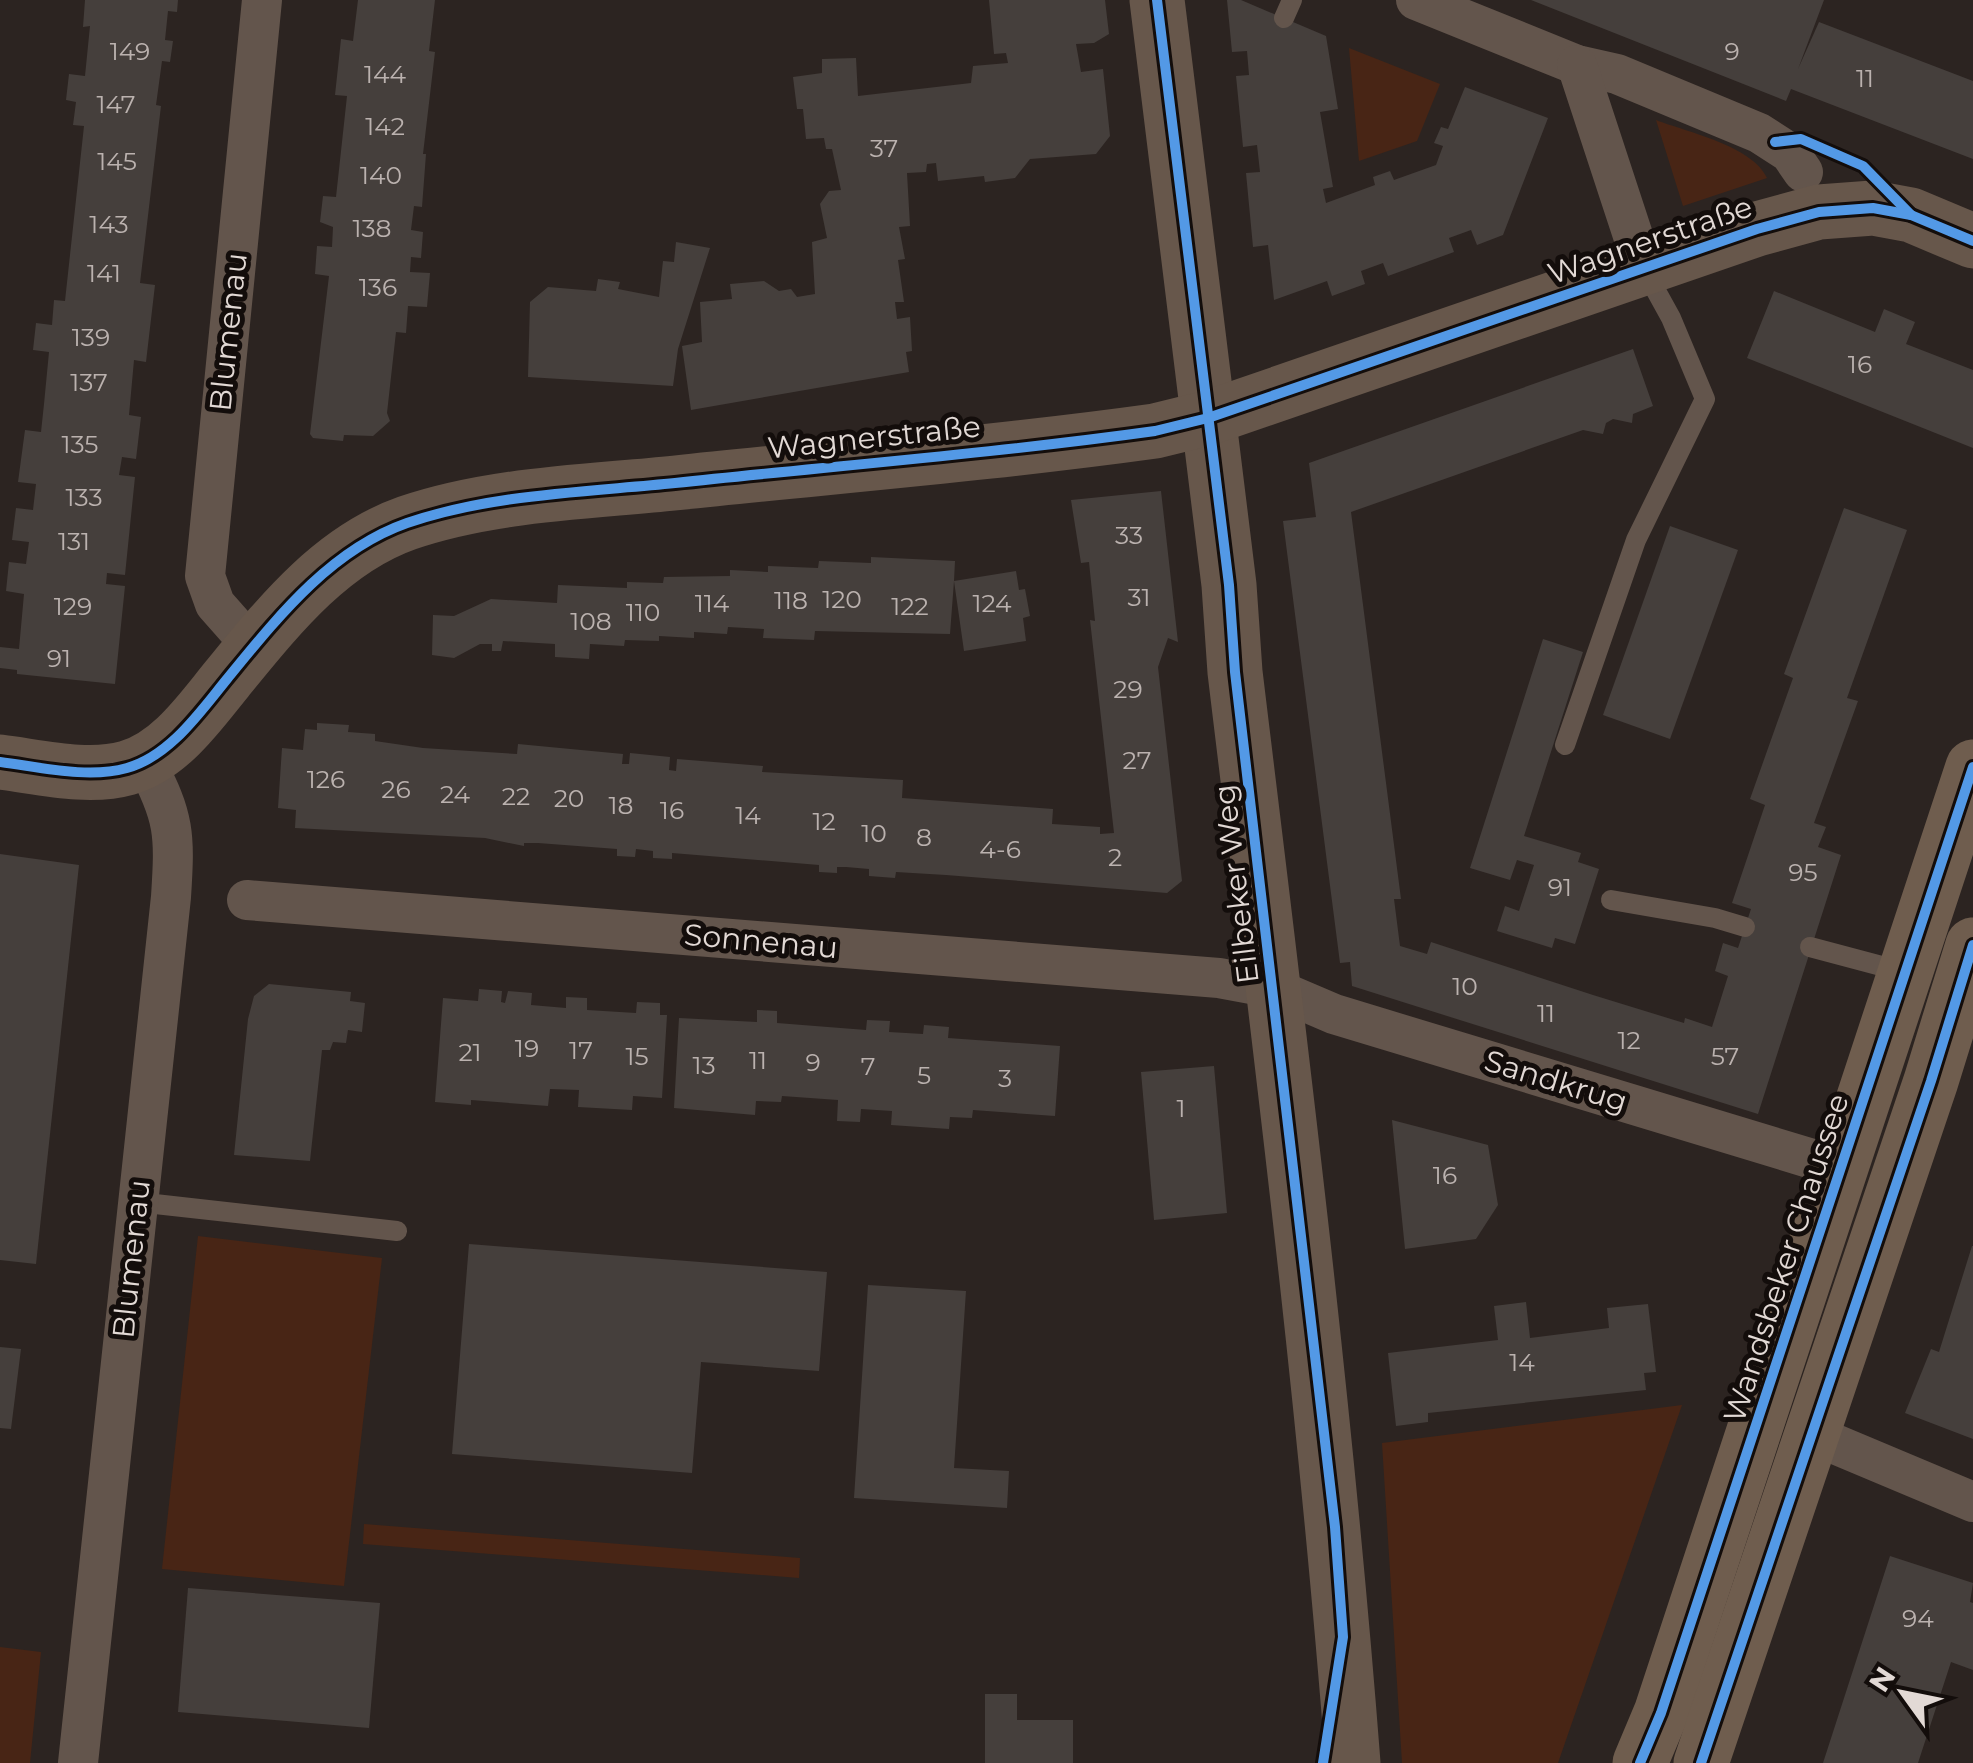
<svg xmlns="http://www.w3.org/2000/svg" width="1973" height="1763" font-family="Montserrat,sans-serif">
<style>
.green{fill:#482515}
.building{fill:#453f3c}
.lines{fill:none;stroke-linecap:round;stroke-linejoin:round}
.lane{stroke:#63554c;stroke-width:20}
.street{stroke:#63554c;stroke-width:40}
.secondary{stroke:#67574b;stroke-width:55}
.primary{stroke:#6f5d4e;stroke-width:55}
.cycleway-casing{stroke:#130d0b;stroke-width:16}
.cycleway{stroke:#5399e6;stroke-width:10}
.labels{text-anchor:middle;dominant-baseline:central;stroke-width:10;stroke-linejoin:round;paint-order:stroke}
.number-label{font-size:25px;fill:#bbb2af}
.street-label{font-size:30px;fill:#e2d9d5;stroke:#130d0b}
</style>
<rect width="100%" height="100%" fill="#2c2421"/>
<g class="green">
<polygon points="1349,48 1440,84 1417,141 1359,161"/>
<path d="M1656,120C1687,132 1753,146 1767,178L1683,206Z"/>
<polygon points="198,1236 382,1258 344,1586 162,1569"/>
<polygon points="1682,1405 1558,1763 1402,1763 1382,1443"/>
<polygon points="364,1524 800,1558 799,1578 363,1544"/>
<polygon points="0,1647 41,1652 30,1763 0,1763"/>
</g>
<g class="building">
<polygon points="85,0 178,0 177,12 168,11 165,40 173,41 170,62 162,61 156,105 161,106 140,283 155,285 146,362 134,360 129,415 141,417 136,459 122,457 119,475 135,477 125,575 107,573 106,584 125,586 115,684 17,674 17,670 0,668 0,647 19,649 24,594 6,591 9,562 26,564 29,542 12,540 16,508 33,510 36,484 18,482 25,430 41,432 44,404 49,352 33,350 36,323 52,325 54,300 65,301 84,126 73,125 76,102 66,100 69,74 85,76 90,26 83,27"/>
<polygon points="358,0 435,0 429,51 435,52 423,154 426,154 422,207 414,206 411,230 423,232 421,258 411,257 410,272 430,273 427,307 408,306 406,333 396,332 387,413 390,421 373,436 344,435 343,441 313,438 310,434 329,276 315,274 317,246 332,247 333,227 320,222 323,196 336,197 347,96 335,95 341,39 353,41"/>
<polygon points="989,0 1105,0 1109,34 1094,43 1076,44 1081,72 1103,69 1110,136 1096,154 1030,159 1015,178 985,182 984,176 938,181 936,163 927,164 926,172 907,173 910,226 899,227 905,259 898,260 904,302 895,302 897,319 910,317 912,351 906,352 909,372 691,410 682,346 702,342 700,302 732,299 730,284 764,281 779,291 791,289 797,297 815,294 812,242 827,238 820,204 829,191 841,190 832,149 826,149 824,138 806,139 803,109 797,109 793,77 822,73 822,59 856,58 858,96 971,83 973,66 1008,63 1006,53 994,54"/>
<polygon points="1227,0 1241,0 1326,36 1338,109 1320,112 1333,187 1323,189 1326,203 1375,185 1373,177 1390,171 1394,180 1436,165 1443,146 1434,143 1441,127 1448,129 1465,87 1548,118 1503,235 1477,245 1471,230 1449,238 1454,252 1388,276 1383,263 1361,271 1365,284 1332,296 1327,281 1274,300 1268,245 1253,247 1246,173 1260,172 1257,145 1243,147 1236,76 1249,75 1247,51 1232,52"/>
<polygon points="1531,0 1824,0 1798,69 1819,22 1973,81 1973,159 1791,89 1786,101"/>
<polygon points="676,242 710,248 678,349 673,386 528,377 530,302 548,287 596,291 598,279 620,282 618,289 659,297 663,261 674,262"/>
<polygon points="1774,291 1875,332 1884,309 1915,322 1906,344 1973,370 1973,448 1747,358"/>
<polygon points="1633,349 1653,406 1633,414 1632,423 1613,419 1606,423 1603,434 1583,430 1351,512 1401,899 1394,899 1400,946 1427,954 1431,942 1593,995 1684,1023 1685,1018 1712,1027 1728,976 1715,971 1723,943 1738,948 1751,909 1732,903 1765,805 1750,799 1793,678 1784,674 1844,508 1907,530 1847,698 1858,701 1814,823 1826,827 1818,847 1841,855 1758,1114 1352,986 1350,962 1340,963 1283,521 1316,517 1309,463"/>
<polygon points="1161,491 1178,642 1168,638 1158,667 1182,881 1167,893 946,875 896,872 895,878 869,876 869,869 846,867 837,867 837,873 819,872 819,865 795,863 672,853 672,859 653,858 653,851 636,849 635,857 617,856 617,849 538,843 524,843 524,846 485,838 295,828 296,810 278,808 282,748 303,750 305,729 317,730 317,723 349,725 348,732 375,734 375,741 423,748 517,754 518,744 623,754 622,764 629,764 630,753 670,757 669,770 676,771 677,759 763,766 762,772 903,780 902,798 1053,809 1052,824 1100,827 1100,834 1114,833 1090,620 1095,621 1089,562 1081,563 1071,500"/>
<polygon points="1670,526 1738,550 1670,739 1603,715"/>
<polygon points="871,557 955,561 954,581 1016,571 1019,590 1025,589 1030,616 1023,618 1026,641 964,651 954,581 950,634 815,631 814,640 763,638 764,629 728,627 727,634 694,632 694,638 659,636 659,641 625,640 624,646 590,644 589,659 555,657 555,644 503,641 501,651 492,651 492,644 480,644 454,658 432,655 433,615 454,616 491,599 557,603 558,585 627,588 627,582 663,583 664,577 730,576 730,570 768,572 768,566 818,568 819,561 871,563"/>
<polygon points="1543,639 1583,652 1524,836 1581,853 1578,862 1599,869 1575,944 1555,938 1552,948 1497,931 1505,906 1519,911 1534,865 1517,860 1510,880 1470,868"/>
<polygon points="0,854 79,865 36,1264 0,1260"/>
<polygon points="269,984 351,992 350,1001 365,1003 362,1032 348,1030 346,1043 333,1042 330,1050 322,1050 310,1161 234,1155 248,1019 254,996"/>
<polygon points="479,989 502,991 501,1002 505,1003 508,991 532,993 531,1005 566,1008 566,997 587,998 587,1010 636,1013 637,1002 660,1003 660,1015 667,1015 662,1098 633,1096 632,1110 578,1107 579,1090 550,1089 548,1106 471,1100 471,1105 435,1102 443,998 478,1001"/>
<polygon points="757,1010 777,1011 777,1023 866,1030 867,1020 890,1021 889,1032 923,1034 924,1025 949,1027 948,1038 1060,1046 1055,1116 973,1110 972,1118 950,1117 949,1129 891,1125 892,1111 861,1109 860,1122 837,1121 838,1100 782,1096 781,1102 756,1101 755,1115 674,1108 679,1018 757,1022"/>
<polygon points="1214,1066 1227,1213 1154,1220 1141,1072"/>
<polygon points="1392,1120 1488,1145 1498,1205 1476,1239 1405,1249"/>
<polygon points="469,1244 827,1272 819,1371 701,1362 692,1473 452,1454"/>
<polygon points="1972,1246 1973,1246 1973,1439 1905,1413 1931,1349 1939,1352"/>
<polygon points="868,1285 966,1291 954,1468 1009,1471 1007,1508 854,1498"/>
<polygon points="1526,1302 1530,1338 1609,1328 1607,1308 1648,1304 1656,1372 1644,1373 1646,1390 1428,1413 1428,1422 1396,1426 1388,1353 1498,1340 1494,1306"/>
<polygon points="0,1347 21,1349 11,1429 0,1428"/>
<polygon points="1890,1556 1973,1583 1970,1602 1973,1603 1973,1670 1951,1662 1918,1763 1823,1763"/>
<polygon points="188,1588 380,1603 369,1728 178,1712"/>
<polygon points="985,1694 1017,1694 1017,1720 1073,1720 1073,1763 985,1763"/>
</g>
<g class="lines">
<g class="lane">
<polyline points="1284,18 1292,0"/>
<polyline points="1565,745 1636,540 1705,399 1671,318 1644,269"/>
<polyline points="1611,900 1715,918 1745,927"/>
<polyline points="1810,947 1904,972"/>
<polyline points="137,1202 397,1231"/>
</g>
<g class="street">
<polyline points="1416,0 1577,65 1617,74 1759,133 1790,153 1803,172"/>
<polyline points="1577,65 1644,269"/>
<polyline points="253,647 215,604 205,576 262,0"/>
<polyline points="247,900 1219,978 1273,988 1334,1014 1842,1168"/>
<polyline points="1811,1434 1973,1502"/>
<path d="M78,1763L171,897C175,835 175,817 145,762"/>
</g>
<g class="secondary">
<path d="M1157,0L1229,585L1235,672C1279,1036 1325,1398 1353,1763"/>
<path d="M0,762C40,767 88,779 127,768C170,756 200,712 227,679C277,618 330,550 407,523C492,494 587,492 675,483C835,466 996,453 1155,431L1208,418L1757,229L1819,212L1873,208L1911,215L1973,241"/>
</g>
<g class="primary">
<polyline points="1640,1763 1661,1713 1973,767"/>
<polyline points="1701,1763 1931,1081 1973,945"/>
</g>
<defs>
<g id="cycleway">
<polyline points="1157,0 1229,585 1235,672 1335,1527 1343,1637 1323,1763"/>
<polyline points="1775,142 1801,139 1863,166 1911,215"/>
<path d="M0,762C40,767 88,779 127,768C170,756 200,712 227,679C277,618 330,550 407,523C492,494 587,492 675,483C835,466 996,453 1155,431L1208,418L1757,229L1819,212L1873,208L1911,215L1973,241"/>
<polyline points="1640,1763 1661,1713 1973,767"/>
<polyline points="1701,1763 1931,1081 1973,945"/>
</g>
</defs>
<use href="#cycleway" class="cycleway-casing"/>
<use href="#cycleway" class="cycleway"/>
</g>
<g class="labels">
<g class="number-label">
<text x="130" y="51">149</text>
<text x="1732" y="51">9</text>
<text x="385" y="74">144</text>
<text x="1865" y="78">11</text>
<text x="116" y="104">147</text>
<text x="385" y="126">142</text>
<text x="884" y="148">37</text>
<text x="117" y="161">145</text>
<text x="381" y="175">140</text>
<text x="109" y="224">143</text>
<text x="372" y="228">138</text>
<text x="104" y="273">141</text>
<text x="378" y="287">136</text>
<text x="91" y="337">139</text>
<text x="1860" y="364">16</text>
<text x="89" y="382">137</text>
<text x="80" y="444">135</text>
<text x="84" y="497">133</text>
<text x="1129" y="535">33</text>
<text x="74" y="541">131</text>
<text x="1139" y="597">31</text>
<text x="842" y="599">120</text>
<text x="791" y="600">118</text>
<text x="712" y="603">114</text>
<text x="992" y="603">124</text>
<text x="73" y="606">129</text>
<text x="910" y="606">122</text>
<text x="643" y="612">110</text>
<text x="591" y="621">108</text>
<text x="59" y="658">91</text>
<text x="1128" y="689">29</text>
<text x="1137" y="760">27</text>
<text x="326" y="779">126</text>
<text x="396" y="789">26</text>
<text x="455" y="794">24</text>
<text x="516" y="796">22</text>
<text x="569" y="798">20</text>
<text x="621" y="805">18</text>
<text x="672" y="810">16</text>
<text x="748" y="815">14</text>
<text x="824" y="821">12</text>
<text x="874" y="833">10</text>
<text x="924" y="837">8</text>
<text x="1000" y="849">4-6</text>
<text x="1115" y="857">2</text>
<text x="1803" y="872">95</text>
<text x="1560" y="887">91</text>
<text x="1465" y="986">10</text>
<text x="1546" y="1013">11</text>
<text x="1629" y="1040">12</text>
<text x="527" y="1048">19</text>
<text x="581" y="1050">17</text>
<text x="470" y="1052">21</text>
<text x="637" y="1056">15</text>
<text x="1725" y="1056">57</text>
<text x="758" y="1060">11</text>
<text x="813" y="1062">9</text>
<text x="704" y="1065">13</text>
<text x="868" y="1066">7</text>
<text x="924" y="1075">5</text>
<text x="1005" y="1078">3</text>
<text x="1181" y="1108">1</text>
<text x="1445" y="1175">16</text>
<text x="1522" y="1362">14</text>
<text x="1918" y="1618">94</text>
</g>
<g class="street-label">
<text transform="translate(1650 240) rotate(-19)">Wagnerstraße</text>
<text transform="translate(228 332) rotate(-84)">Blumenau</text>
<text transform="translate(874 437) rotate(-6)">Wagnerstraße</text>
<text transform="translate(1236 884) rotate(-97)">Eilbeker Weg</text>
<text transform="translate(761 941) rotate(5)">Sonnenau</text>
<text transform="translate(1556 1081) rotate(17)">Sandkrug</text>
<text transform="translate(1786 1258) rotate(-72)">Wandsbeker Chaussee</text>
<text transform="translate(131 1259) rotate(-84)">Blumenau</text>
</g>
</g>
<g transform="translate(1903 1693) rotate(303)" stroke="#130d0b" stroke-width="8" paint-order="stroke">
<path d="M0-8L18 38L0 25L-18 38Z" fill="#e2d9d5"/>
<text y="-15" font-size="28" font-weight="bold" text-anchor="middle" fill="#e2d9d5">N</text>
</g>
</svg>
